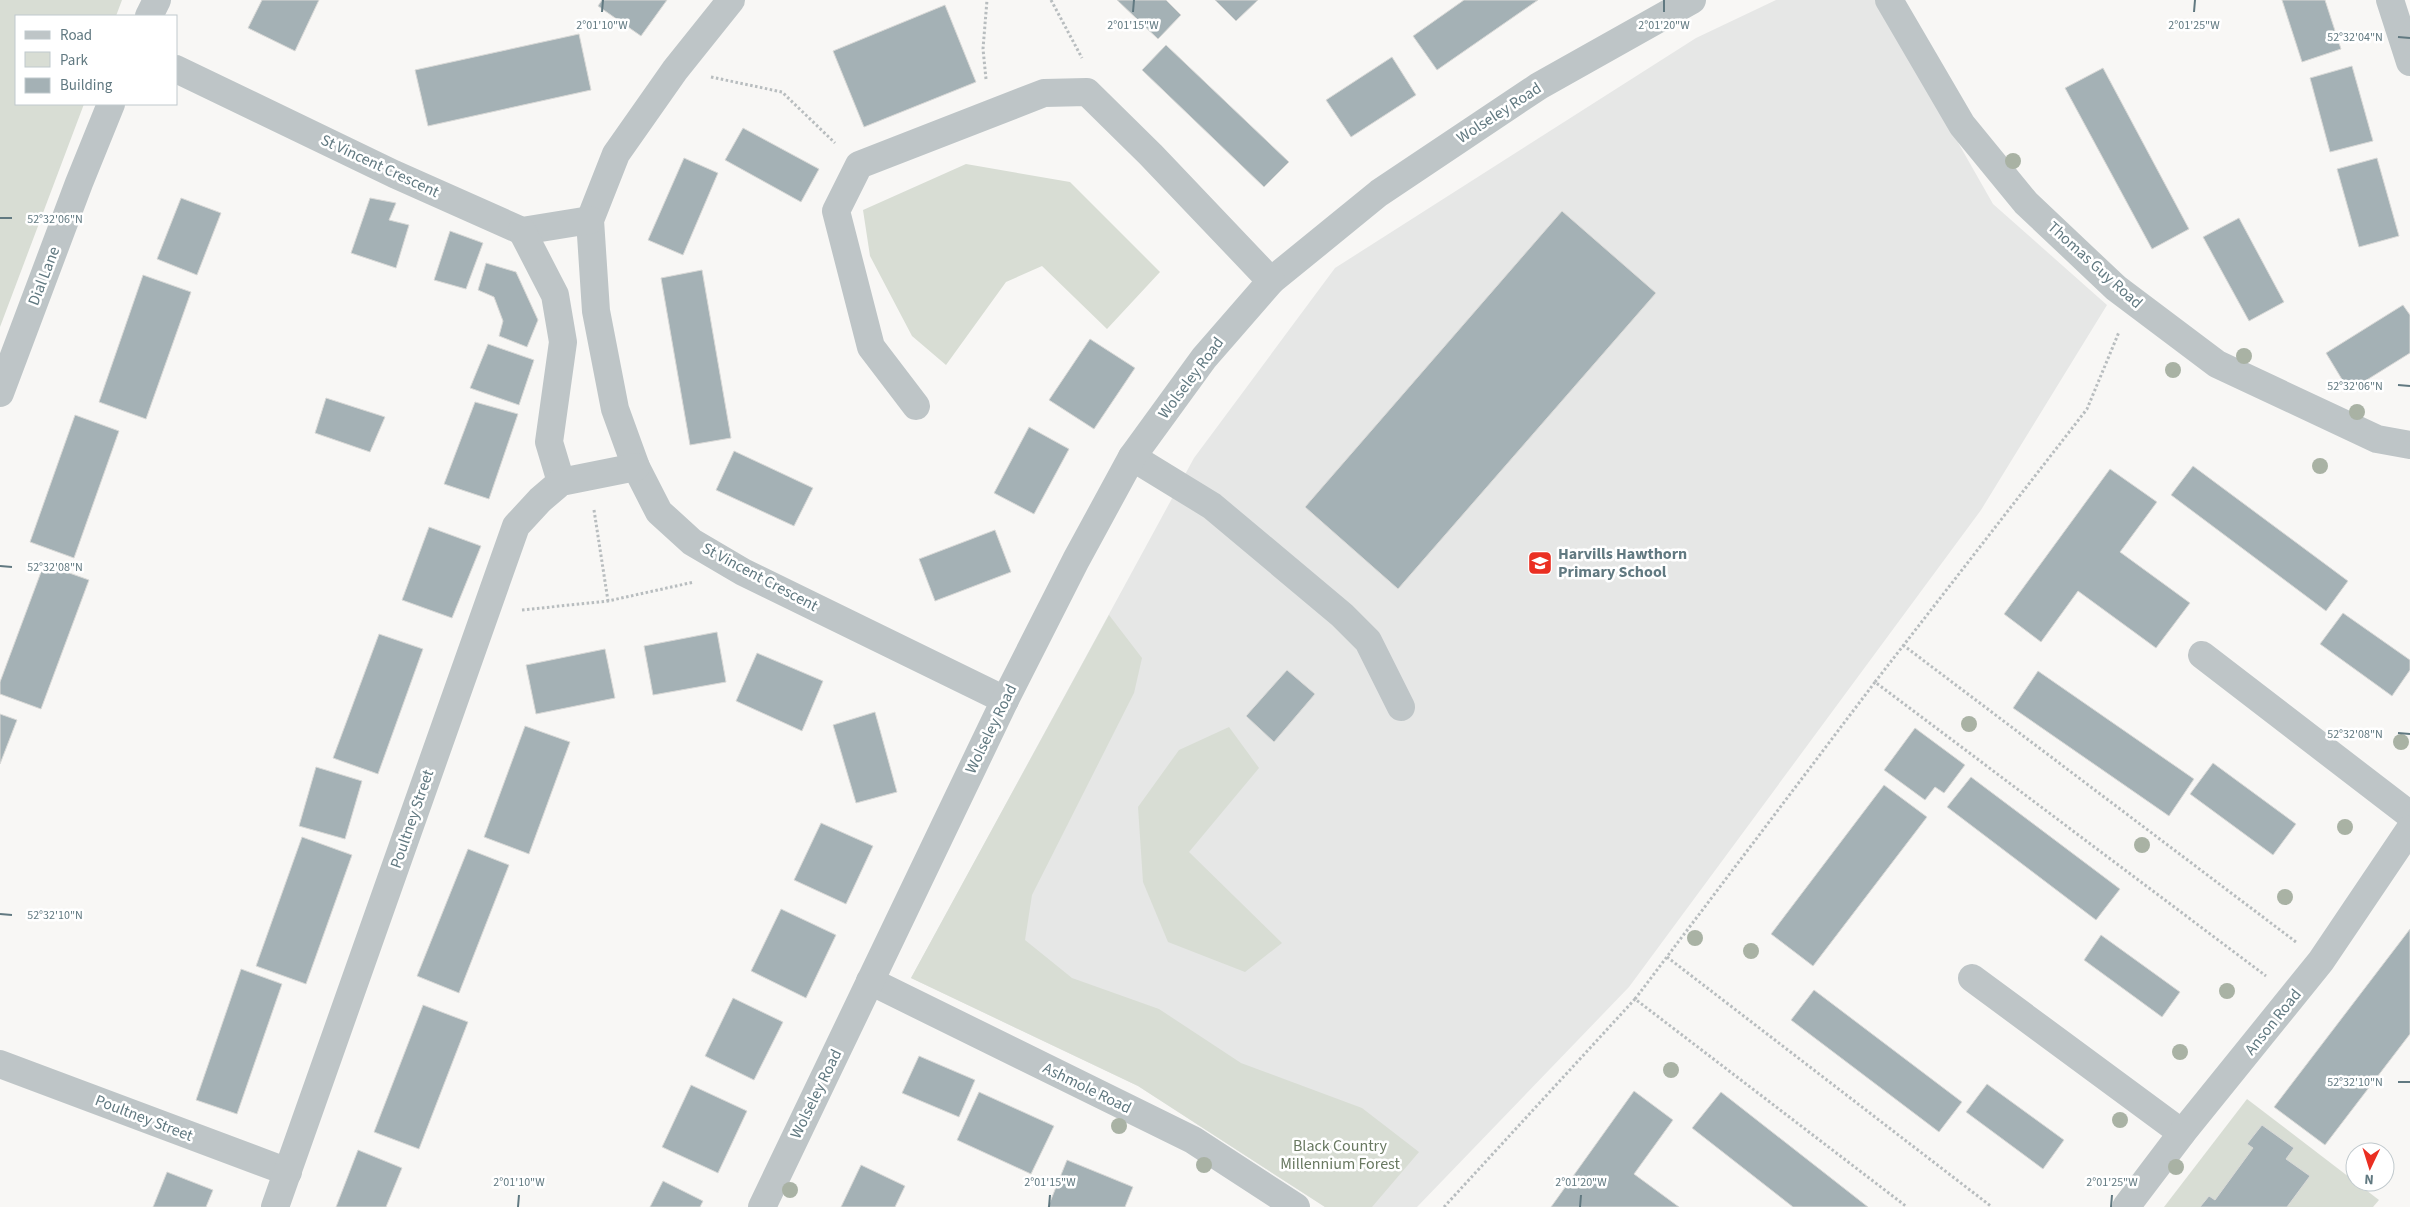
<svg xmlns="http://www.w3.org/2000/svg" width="2410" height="1207" font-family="'Source Sans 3',sans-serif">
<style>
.built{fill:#e6e7e6}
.green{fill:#d8ddd4}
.building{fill:#a4b1b5;stroke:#d9d9d7}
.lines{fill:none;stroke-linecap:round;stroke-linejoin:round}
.path{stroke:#b8bdbf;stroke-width:3;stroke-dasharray:2.5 2.5;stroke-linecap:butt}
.minor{stroke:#bec5c7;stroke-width:28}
.tree{fill:#a9b2a4}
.ticks{fill:none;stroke:#617981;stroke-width:2}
.labels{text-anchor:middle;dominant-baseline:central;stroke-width:5;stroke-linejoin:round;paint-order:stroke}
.street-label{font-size:16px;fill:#617981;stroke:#fff}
.poi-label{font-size:16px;font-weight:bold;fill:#617981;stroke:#fff;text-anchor:start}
.park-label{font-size:16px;fill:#697961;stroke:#fff}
.ticks-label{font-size:12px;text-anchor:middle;fill:#617981;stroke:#fff;stroke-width:5;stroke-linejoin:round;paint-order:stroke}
</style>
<rect width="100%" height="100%" fill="#f8f7f5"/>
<polygon class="built" points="1776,0 1877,0 1993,204 2107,305 1981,510 1629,987 1417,1207 1325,1207 1138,1086 911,978 1194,458 1335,268 1696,38"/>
<g class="green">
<polygon points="0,0 122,0 116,16 16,16 16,104 84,104 0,327"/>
<polygon points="966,164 1070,182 1160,272 1107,329 1042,266 1006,282 946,365 912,336 870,256 863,210"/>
<polygon points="1109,615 1142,658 1134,693 1032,895 1025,940 1072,978 1159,1009 1241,1063 1362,1108 1419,1152 1372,1207 1325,1207 1138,1086 911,978"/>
<polygon points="1229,727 1259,768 1189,852 1282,943 1245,972 1168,942 1143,882 1138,807 1179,750"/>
<polygon points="2247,1099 2379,1200 2373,1207 2164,1207"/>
</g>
<g class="building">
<polygon points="262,0 319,0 295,51 248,28"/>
<polygon points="602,0 667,0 641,36 598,6"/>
<polygon points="1117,0 1166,0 1181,15 1158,39"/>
<polygon points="1215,0 1258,0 1236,21"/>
<polygon points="1464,0 1538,0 1437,70 1413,36"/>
<polygon points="2282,0 2325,0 2341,49 2302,62"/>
<polygon points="945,5 976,82 864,127 833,51"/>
<polygon points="579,34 591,90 428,126 415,70"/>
<polygon points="1166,45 1289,162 1264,187 1142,70"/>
<polygon points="1392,57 1416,95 1351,137 1326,100"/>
<polygon points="2352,66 2373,141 2330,152 2310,78"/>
<polygon points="2103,68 2189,229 2152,249 2065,88"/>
<polygon points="743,128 819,169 801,202 725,160"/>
<polygon points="684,158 718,173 683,255 648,240"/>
<polygon points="2377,158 2399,236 2359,247 2337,169"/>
<polygon points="181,198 221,213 197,275 157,259"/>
<polygon points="370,198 396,203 389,220 409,225 396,268 351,253"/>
<polygon points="1562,211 1656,293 1398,589 1305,507"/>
<polygon points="2239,218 2284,302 2249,321 2203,237"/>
<polygon points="450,231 483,243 466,289 434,280"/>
<polygon points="486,263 516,272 538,320 527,347 499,336 503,321 494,297 478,290"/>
<polygon points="702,270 731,438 690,445 661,278"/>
<polygon points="143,275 191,292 146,419 99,402"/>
<polygon points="2403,305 2410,315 2410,353 2349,391 2326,353"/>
<polygon points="1090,339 1135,368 1094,429 1049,400"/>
<polygon points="488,344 534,360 519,405 470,388"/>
<polygon points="326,398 385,417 370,452 315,433"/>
<polygon points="475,402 518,414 489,499 444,484"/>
<polygon points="75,415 119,431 74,558 30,542"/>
<polygon points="1029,427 1069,449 1034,514 994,493"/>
<polygon points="734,451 813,488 794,526 716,490"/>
<polygon points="2193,466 2348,581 2326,611 2171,495"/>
<polygon points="2110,469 2157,502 2120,552 2190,603 2156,648 2078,591 2041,642 2004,614"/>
<polygon points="429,527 481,546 452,618 402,600"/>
<polygon points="995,530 1011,572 935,601 919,559"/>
<polygon points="44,564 89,580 41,709 0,694 0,682"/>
<polygon points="2343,613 2410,660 2410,670 2392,696 2320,644"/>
<polygon points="717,632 726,682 653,695 644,646"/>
<polygon points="379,634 423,649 378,774 333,758"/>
<polygon points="605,649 615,698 536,714 526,665"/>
<polygon points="757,653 823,681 802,731 736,701"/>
<polygon points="1287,670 1315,694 1274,742 1246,716"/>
<polygon points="2038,671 2194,779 2169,816 2013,708"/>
<polygon points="875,712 897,792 856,803 833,725"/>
<polygon points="0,714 17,720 0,764"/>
<polygon points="525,726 570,742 529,854 484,837"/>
<polygon points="1915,728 1965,765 1944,793 1935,787 1925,800 1884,770"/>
<polygon points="2213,763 2296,824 2273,855 2190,794"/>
<polygon points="316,767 362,781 345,839 299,826"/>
<polygon points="1971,777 2120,889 2096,920 1947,807"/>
<polygon points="1884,785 1927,817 1813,966 1771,934"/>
<polygon points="821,823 873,846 846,904 794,880"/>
<polygon points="302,837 352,855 306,984 256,966"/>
<polygon points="468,849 509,865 459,993 417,976"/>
<polygon points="781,909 836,935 806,998 751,971"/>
<polygon points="2410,929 2410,1034 2325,1145 2274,1107"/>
<polygon points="2101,935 2180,992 2162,1017 2084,960"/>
<polygon points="241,969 282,984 237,1114 196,1100"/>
<polygon points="1814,990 1962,1102 1939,1132 1791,1020"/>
<polygon points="733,998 783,1022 754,1080 705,1056"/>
<polygon points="423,1005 468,1022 419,1149 374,1132"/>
<polygon points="919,1056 975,1080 959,1117 902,1093"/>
<polygon points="1987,1084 2064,1140 2043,1169 1966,1112"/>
<polygon points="691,1085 747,1111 718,1173 662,1147"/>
<polygon points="1634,1091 1673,1120 1634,1174 1679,1207 1551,1207"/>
<polygon points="979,1092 1054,1126 1031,1174 957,1140"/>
<polygon points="1721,1092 1868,1207 1793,1207 1692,1128"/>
<polygon points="2262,1125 2294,1148 2286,1159 2310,1176 2287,1207 2200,1207 2209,1196 2215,1200 2253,1148 2247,1144"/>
<polygon points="358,1150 402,1168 386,1207 336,1207"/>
<polygon points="1067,1160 1133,1187 1125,1207 1048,1207"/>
<polygon points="861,1165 905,1186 895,1207 841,1207"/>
<polygon points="167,1172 213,1190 206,1207 153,1207"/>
<polygon points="663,1181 703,1201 700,1207 650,1207"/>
</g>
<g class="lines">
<g class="path">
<polyline points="1051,0 1082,58"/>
<polyline points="711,77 782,92 835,143"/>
<polyline points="986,79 983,49 987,0"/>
<polyline points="594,510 608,601"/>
<polyline points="522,610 608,601 694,582"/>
<polyline points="1903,645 2296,942"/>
<polyline points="1875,682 2087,409 2119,332"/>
<polyline points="1667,957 1992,1207"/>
<polyline points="1635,999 1875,682 2266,976"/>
<polyline points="1444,1207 1635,999 1907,1207"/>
</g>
<g class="minor">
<polyline points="731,0 675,70 616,154 590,220 596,311 615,409 636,467 659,512 692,542 743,572 1005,700"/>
<polyline points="1889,0 1962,125 2026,203 2116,288 2217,364 2377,439 2410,445"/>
<polyline points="2390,0 2410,62"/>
<polyline points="149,16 157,0"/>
<polyline points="176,69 394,174 522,231 590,220"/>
<polyline points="522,231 555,295 563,342 549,442 561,482"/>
<polyline points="1271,281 1379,193 1539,86 1692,0"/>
<polyline points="0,393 79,183 111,104"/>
<polyline points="1132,457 1212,506 1342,615 1368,641 1401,707"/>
<polyline points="2202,655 2410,815"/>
<polyline points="1972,978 2182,1133"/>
<polyline points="870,981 1193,1140 1296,1207"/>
<polyline points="0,1064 288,1172"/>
<polyline points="275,1207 516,526 540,500 561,482 636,467"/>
<polyline points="762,1207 1005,700 1076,560 1132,457 1204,358 1271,281 1151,155 1087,92 1044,93 859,165 836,211 871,347 916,406"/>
<polyline points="2126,1207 2182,1133 2321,961 2410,829"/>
</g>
</g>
<g class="tree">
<circle cx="2013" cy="161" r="8"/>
<circle cx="2244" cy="356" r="8"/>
<circle cx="2173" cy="370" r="8"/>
<circle cx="2357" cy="412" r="8"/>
<circle cx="2320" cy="466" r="8"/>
<circle cx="1969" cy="724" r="8"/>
<circle cx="2401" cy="742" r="8"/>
<circle cx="2345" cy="827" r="8"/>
<circle cx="2142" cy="845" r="8"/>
<circle cx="2285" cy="897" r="8"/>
<circle cx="1695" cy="938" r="8"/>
<circle cx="1751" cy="951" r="8"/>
<circle cx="2227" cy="991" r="8"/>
<circle cx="2180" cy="1052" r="8"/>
<circle cx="1671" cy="1070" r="8"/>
<circle cx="2120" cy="1120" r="8"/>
<circle cx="1119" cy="1126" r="8"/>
<circle cx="1204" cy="1165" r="8"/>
<circle cx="2176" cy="1167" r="8"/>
<circle cx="790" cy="1190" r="8"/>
</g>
<path class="ticks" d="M602,12L603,0M1133,12L1134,0M1664,12V0M2194,12L2195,0M2398,37L2410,38M0,218H12M2398,385L2410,386M0,566L12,567M2398,733L2410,734M0,914L12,915M2398,1082H2410M518,1207L519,1195M1049,1207L1050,1195M1580,1207L1581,1195M2111,1207L2112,1195"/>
<defs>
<symbol id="school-square" viewBox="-11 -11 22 22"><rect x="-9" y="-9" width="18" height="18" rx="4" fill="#ea2f22" stroke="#fff"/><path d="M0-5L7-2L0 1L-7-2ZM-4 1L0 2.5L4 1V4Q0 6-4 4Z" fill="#fff"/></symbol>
</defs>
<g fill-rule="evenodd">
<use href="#school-square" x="1526" y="549" width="28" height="28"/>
</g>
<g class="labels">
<g class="street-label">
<text transform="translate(1499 113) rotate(-33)">Wolseley Road</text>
<text transform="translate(380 166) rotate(25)">St Vincent Crescent</text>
<text transform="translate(2095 265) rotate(42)">Thomas Guy Road</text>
<text transform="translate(44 276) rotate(-69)">Dial Lane</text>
<text transform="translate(1191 378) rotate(-53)">Wolseley Road</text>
<text transform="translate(760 577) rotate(28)">St Vincent Crescent</text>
<text transform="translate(991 729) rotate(-64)">Wolseley Road</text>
<text transform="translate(412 819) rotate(-71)">Poultney Street</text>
<text transform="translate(2273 1022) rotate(-51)">Anson Road</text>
<text transform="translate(1087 1088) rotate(26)">Ashmole Road</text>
<text transform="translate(816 1094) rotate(-64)">Wolseley Road</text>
<text transform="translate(144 1118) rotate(21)">Poultney Street</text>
</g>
<g class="poi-label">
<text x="1558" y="554">Harvills Hawthorn<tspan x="1558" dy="18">Primary School</tspan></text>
</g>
<g class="park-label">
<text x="1340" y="1146">Black Country<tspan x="1340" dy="18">Millennium Forest</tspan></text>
</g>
</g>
<g class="ticks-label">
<text x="602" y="29">2°01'10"W</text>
<text x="1133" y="29">2°01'15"W</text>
<text x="1664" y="29">2°01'20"W</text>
<text x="2194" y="29">2°01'25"W</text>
<text x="2355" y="41">52°32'04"N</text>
<text x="55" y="223">52°32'06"N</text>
<text x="2355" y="390">52°32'06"N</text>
<text x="55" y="571">52°32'08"N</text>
<text x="2355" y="738">52°32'08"N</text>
<text x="55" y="919">52°32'10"N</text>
<text x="2355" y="1086">52°32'10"N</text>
<text x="519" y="1186">2°01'10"W</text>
<text x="1050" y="1186">2°01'15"W</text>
<text x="1581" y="1186">2°01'20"W</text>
<text x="2112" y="1186">2°01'25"W</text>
</g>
<rect x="15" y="15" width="162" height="90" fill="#ffffff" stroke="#c0c9cd"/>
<rect x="25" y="31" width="25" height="8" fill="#bec5c7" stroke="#c0c9cd"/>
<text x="60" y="40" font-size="15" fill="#617981">Road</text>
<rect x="25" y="52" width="25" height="15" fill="#d8ddd4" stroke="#c0c9cd"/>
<text x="60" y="65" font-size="15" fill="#617981">Park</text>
<rect x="25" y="78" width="25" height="15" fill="#a4b1b5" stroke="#c0c9cd"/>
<text x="60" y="90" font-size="15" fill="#617981">Building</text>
<g transform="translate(2370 1167) rotate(184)"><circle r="24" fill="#ffffff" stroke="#c0c9cd"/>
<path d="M0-4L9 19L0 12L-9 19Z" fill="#ea2f22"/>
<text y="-8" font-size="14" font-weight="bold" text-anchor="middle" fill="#617981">N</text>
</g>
</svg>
